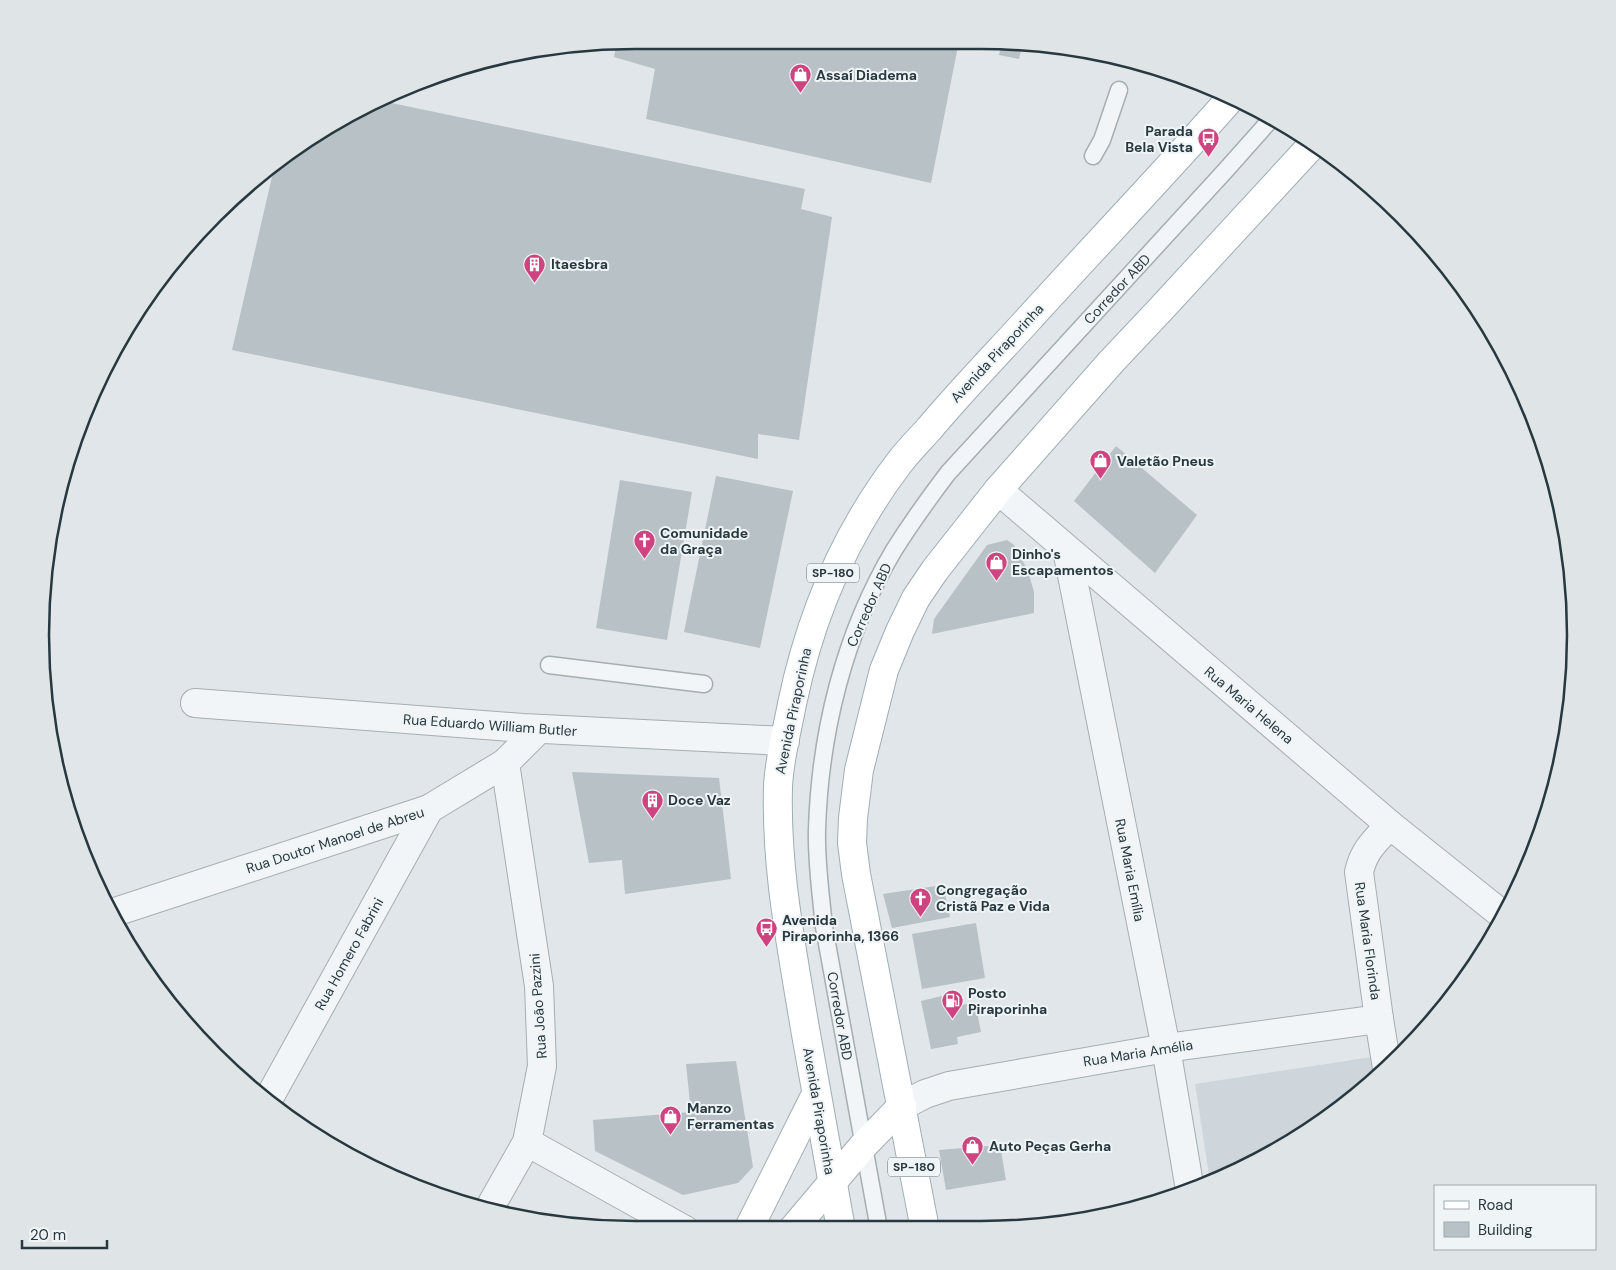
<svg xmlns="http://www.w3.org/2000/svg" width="1616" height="1270" font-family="'DM Sans',sans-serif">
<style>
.built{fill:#ced6db}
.building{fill:#b7c1c6}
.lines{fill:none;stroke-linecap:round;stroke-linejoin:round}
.lane-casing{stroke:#a5aeb3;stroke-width:19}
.street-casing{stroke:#a5aeb3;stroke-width:30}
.secondary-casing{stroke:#a5aeb3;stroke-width:30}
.primary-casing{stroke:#9faeb5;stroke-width:30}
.lane{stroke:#f2f5f7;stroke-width:16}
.street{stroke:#f2f5f7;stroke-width:28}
.secondary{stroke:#fff;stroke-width:28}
.primary{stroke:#fff;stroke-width:28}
.labels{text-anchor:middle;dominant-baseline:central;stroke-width:4;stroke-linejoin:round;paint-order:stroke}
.shield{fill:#eff4f6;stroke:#647077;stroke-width:1}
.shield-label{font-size:12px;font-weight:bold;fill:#283840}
.poi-label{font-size:14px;font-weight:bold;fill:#283840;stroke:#eff4f6;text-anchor:start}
.street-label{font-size:14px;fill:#283840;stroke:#eff4f6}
.rim{fill:none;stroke:#283840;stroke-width:2.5}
</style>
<rect width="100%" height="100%" fill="#e0e6e9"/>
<polygon class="built" points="1372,1057 1375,1080 1374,1082 1279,1150 1210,1181 1195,1084"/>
<g class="building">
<polygon points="635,40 959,41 931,183 646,119 655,69 614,57 617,42"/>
<polygon points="1002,41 1023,42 1019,59 999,55"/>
<polygon points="382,101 805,189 801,209 832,217 799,440 758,434 758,459 232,350 274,168 337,120"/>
<polygon points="1116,446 1197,515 1155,573 1074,501"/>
<polygon points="716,476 793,491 760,648 684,632"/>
<polygon points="620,480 692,492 667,640 596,628"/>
<polygon points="1007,540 1014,545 1028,571 1034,592 1034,613 932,634 934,619 987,545"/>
<polygon points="572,772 719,778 731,879 625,894 622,860 589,863"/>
<polygon points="943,885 950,917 892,928 883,894"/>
<polygon points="976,923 985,978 922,989 912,934"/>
<polygon points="946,995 949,1008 975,1002 981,1032 957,1037 958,1044 931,1049 921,1001"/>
<polygon points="736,1061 753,1167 738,1183 683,1195 595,1151 593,1120 691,1112 686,1064"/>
<polygon points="1000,1145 1006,1180 946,1190 939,1150"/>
</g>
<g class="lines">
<defs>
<g id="lane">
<polyline points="1093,156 1102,140 1119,90"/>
<polyline points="549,665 704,684"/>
<path d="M879,1229L824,927C821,895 816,862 817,829C820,733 844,634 894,550C911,523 929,498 948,473L1225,171L1273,117"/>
</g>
<g id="street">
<polyline points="998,490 1390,825 1504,916"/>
<polyline points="1067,550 1166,1048 1190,1190"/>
<polyline points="195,703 523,728 785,741"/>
<polyline points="112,913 429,809 505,763 539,729"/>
<path d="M1387,1068L1379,1019L1359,872C1364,850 1375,841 1390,825"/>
<polyline points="269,1098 429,809"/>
<polyline points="902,1106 925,1094 949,1086 1166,1048 1379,1019"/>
<polyline points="527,1142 685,1230"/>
<polyline points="489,1209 527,1142 542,1066 539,986 505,763"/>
</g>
<g id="secondary">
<polyline points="793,1229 863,1146 902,1106"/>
<polyline points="748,1230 816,1094"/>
</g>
<g id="primary">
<path d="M841,1229C827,1153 813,1076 800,999C788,927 776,861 778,787C779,759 787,731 792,704C810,617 845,534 899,463C908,451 919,440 929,429C960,392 993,358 1025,323C1093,248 1164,174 1231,98"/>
<polyline points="925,1229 856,874 852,843 853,818 859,770 884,670 900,631 916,598 935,570 998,490 1111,362 1160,310 1314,143"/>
</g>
</defs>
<use href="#lane" class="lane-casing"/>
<use href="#street" class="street-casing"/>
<use href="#secondary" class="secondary-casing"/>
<use href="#primary" class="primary-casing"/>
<use href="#lane" class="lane"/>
<use href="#street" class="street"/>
<use href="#secondary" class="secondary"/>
<use href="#primary" class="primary"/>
</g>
<defs>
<symbol id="shop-pin" viewBox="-11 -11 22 30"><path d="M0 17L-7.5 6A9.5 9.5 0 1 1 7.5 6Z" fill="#cf4480" stroke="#eff4f6"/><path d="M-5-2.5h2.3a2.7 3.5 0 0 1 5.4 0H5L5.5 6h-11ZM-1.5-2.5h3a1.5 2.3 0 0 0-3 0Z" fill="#fff"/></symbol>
<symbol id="bus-pin" viewBox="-11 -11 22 30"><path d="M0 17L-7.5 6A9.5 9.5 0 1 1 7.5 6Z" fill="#cf4480" stroke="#eff4f6"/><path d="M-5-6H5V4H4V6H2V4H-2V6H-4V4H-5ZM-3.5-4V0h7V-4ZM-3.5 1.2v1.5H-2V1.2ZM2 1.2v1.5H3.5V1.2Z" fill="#fff"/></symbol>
<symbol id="building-pin" viewBox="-11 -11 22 30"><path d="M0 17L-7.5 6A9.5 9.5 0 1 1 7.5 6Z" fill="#cf4480" stroke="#eff4f6"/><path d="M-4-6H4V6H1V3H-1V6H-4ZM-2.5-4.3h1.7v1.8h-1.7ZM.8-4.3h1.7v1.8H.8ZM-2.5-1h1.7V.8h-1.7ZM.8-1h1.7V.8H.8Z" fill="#fff"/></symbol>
<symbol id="church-pin" viewBox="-11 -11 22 30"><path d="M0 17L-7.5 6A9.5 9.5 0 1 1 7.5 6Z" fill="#cf4480" stroke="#eff4f6"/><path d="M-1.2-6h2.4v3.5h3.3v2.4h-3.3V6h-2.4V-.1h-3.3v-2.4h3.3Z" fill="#fff"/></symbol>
<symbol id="fuel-pin" viewBox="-11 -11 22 30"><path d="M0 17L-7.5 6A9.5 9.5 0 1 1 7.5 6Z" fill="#cf4480" stroke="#eff4f6"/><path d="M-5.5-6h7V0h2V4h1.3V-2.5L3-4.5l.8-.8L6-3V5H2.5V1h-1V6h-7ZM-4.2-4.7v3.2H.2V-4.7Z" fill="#fff"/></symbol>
</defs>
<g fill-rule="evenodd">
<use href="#shop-pin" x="788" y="62" width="25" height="34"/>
<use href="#bus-pin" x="1196" y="126" width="25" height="34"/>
<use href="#building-pin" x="522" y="252" width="25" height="34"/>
<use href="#shop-pin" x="1088" y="448" width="25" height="34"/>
<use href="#church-pin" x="632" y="528" width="25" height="34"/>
<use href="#shop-pin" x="984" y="550" width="25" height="34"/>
<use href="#building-pin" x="640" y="788" width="25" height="34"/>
<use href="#church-pin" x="908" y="886" width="25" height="34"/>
<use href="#bus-pin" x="754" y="916" width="25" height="34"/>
<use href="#fuel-pin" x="940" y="988" width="25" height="34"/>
<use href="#shop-pin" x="658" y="1104" width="25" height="34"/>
<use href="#shop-pin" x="960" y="1134" width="25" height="34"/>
</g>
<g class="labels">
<g class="shield">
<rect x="807" y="563.5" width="52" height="19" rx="4"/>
<rect x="888" y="1157.5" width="52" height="19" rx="4"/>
</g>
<g class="shield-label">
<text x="833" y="573">SP-180</text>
<text x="914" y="1167">SP-180</text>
</g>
<g class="poi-label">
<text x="816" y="75">Assaí Diadema</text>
<text x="1193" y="131" text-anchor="end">Parada<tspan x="1193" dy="16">Bela Vista</tspan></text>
<text x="551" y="264">Itaesbra</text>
<text x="1117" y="461">Valetão Pneus</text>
<text x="660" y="533">Comunidade<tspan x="660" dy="16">da Graça</tspan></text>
<text x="1012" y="554">Dinho's<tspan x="1012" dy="16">Escapamentos</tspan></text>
<text x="668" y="800">Doce Vaz</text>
<text x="936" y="890">Congregação<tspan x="936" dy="16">Cristã Paz e Vida</tspan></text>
<text x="782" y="920">Avenida<tspan x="782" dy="16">Piraporinha, 1366</tspan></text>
<text x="968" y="993">Posto<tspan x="968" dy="16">Piraporinha</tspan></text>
<text x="687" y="1108">Manzo<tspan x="687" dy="16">Ferramentas</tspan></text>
<text x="989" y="1146">Auto Peças Gerha</text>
</g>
<g class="street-label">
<text transform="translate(1117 289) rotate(-47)">Corredor ABD</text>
<text transform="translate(997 353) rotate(-47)">Avenida Piraporinha</text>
<text transform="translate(869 605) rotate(-66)">Corredor ABD</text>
<text transform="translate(1249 705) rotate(40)">Rua Maria Helena</text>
<text transform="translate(793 711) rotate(-78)">Avenida Piraporinha</text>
<text transform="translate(490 725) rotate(4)">Rua Eduardo William Butler</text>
<text transform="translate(335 840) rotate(-18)">Rua Doutor Manoel de Abreu</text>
<text transform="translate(1130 870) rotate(79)">Rua Maria Emília</text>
<text transform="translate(1368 941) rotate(82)">Rua Maria Florinda</text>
<text transform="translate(349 954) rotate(-61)">Rua Homero Fabrini</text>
<text transform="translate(538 1006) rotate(-94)">Rua João Pazzini</text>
<text transform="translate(840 1016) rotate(80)">Corredor ABD</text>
<text transform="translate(1138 1053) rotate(-9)">Rua Maria Amélia</text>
<text transform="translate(819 1111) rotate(80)">Avenida Piraporinha</text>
</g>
</g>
<path d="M0 0H1616V1270H0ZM635 49H981A586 586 0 0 1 1567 635V635A586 586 0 0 1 981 1221H635A586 586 0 0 1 49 635V635A586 586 0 0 1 635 49Z" fill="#dfe5e7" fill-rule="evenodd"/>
<path class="rim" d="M635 49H981A586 586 0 0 1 1567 635V635A586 586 0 0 1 981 1221H635A586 586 0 0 1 49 635V635A586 586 0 0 1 635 49Z"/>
<rect x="1434" y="1185" width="162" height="65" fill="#eff4f6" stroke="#9fa9ad"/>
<rect x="1444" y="1201" width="25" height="8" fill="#ffffff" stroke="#9fa9ad"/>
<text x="1478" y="1210" font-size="15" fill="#283840">Road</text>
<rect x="1444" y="1222" width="25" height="15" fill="#b7c1c6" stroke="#9fa9ad"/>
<text x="1478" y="1235" font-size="15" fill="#283840">Building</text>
<path d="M22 1240v8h85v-8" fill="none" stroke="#283840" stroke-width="2.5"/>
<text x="30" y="1240" font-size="15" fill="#283840" stroke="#eff4f6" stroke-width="4" paint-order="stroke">20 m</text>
</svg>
